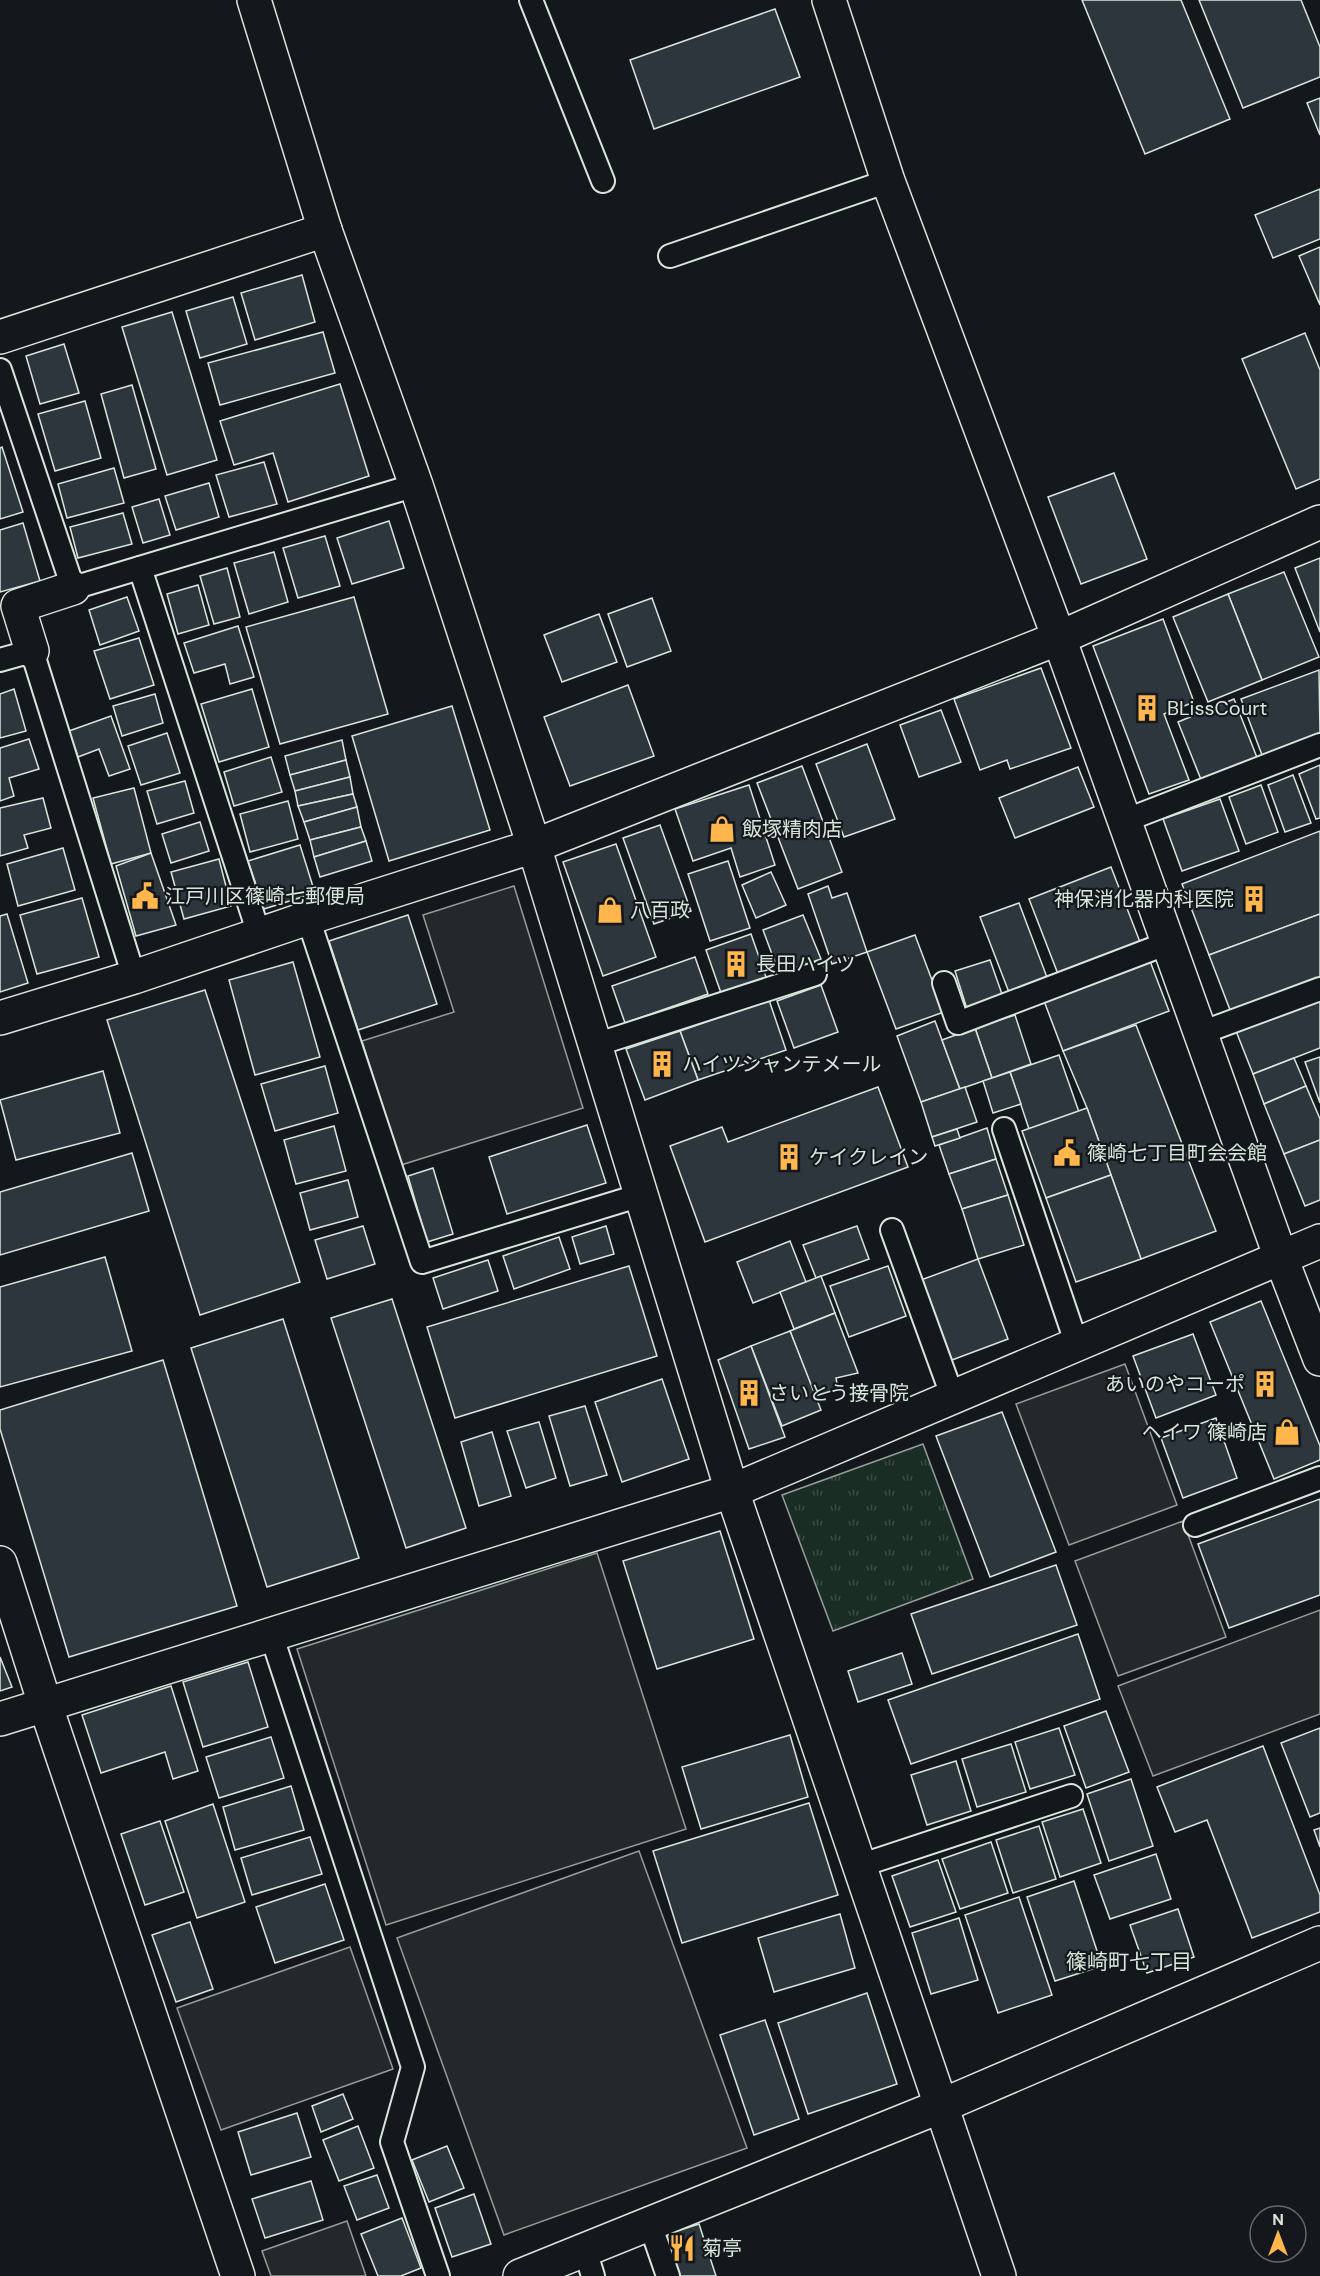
<svg xmlns="http://www.w3.org/2000/svg" width="1320" height="2276" font-family="'DM Sans','Noto Sans JP',sans-serif">
<style>
.grass{fill:url(#grass-tufts);stroke:#939e99;stroke-width:1.5}
.parking{fill:#24282b;stroke:#939e99;stroke-width:1.5}
.building{fill:#2c363c;stroke:#d8e6dc;stroke-width:1.5}
.lines{fill:none;stroke-linecap:round;stroke-linejoin:round}
.service-casing{stroke:#d8e6dc;stroke-width:26}
.pedestrian-casing{stroke:#d8e6dc;stroke-width:36}
.minor-casing{stroke:#d8e6dc;stroke-width:36}
.service{stroke:#14181c;stroke-width:22}
.pedestrian{stroke:#14181c;stroke-width:33}
.minor{stroke:#14181c;stroke-width:33}
.labels{text-anchor:middle;dominant-baseline:central;stroke-width:4.5;stroke-linejoin:round;paint-order:stroke}
.poi-label{font-size:20px;fill:#d8e6dc;stroke:#14181c;text-anchor:start}
.neighbourhood-label{font-size:21px;fill:#d8e6dc;stroke:#14181c}
</style>
<defs>
<pattern id="grass-tufts" width="24" height="20" patternUnits="userSpaceOnUse" patternTransform="scale(1.5)"><rect width="24" height="20" fill="#1a2d24"/><path d="M3 7l-1-3M5 7V3M7 7l1-3M15 17l-1-3M17 17v-4M19 17l1-3" fill="none" stroke="#3b4b43"/></pattern>
</defs>
<rect width="100%" height="100%" fill="#14181c"/>
<polygon class="grass" points="923,1444 973,1579 833,1631 782,1495"/>
<g class="parking">
<polygon points="514,886 583,1108 401,1165 362,1041 454,1012 423,915"/>
<polygon points="1125,1364 1177,1505 1069,1545 1016,1404"/>
<polygon points="1183,1521 1226,1637 1118,1676 1075,1561"/>
<polygon points="597,1553 686,1829 386,1925 297,1649"/>
<polygon points="1320,1610 1320,1714 1153,1776 1118,1686"/>
<polygon points="639,1851 747,2148 504,2235 397,1938"/>
<polygon points="350,1947 393,2069 221,2130 177,2008"/>
<polygon points="347,2221 366,2276 271,2276 262,2251"/>
</g>
<g class="building">
<polygon points="1082,0 1181,0 1230,119 1145,154"/>
<polygon points="1199,0 1301,0 1320,47 1320,77 1243,108"/>
<polygon points="775,9 800,77 654,129 630,60"/>
<polygon points="1320,98 1320,135 1307,103"/>
<polygon points="1320,189 1320,239 1273,258 1255,215"/>
<polygon points="1320,247 1320,305 1299,256"/>
<polygon points="302,275 315,322 255,340 241,293"/>
<polygon points="233,297 247,344 200,358 186,311"/>
<polygon points="172,312 217,460 167,475 122,327"/>
<polygon points="323,332 335,373 220,405 208,363"/>
<polygon points="1305,333 1320,370 1320,479 1296,489 1242,359"/>
<polygon points="64,344 79,393 40,404 26,356"/>
<polygon points="340,384 369,476 288,502 273,453 234,465 220,421"/>
<polygon points="132,385 156,469 124,478 101,394"/>
<polygon points="85,401 101,458 55,471 38,414"/>
<polygon points="2,447 23,512 0,519 0,448"/>
<polygon points="264,462 277,504 229,517 216,475"/>
<polygon points="114,468 124,503 67,518 58,484"/>
<polygon points="1114,473 1147,559 1081,584 1048,497"/>
<polygon points="209,483 219,517 176,530 165,496"/>
<polygon points="159,499 170,535 143,543 132,507"/>
<polygon points="123,513 132,544 78,558 70,527"/>
<polygon points="389,521 404,568 352,584 337,538"/>
<polygon points="23,523 40,581 0,592 0,530"/>
<polygon points="325,536 340,586 298,598 283,548"/>
<polygon points="274,552 288,602 249,614 234,563"/>
<polygon points="1320,558 1320,632 1295,568"/>
<polygon points="227,568 240,617 214,624 200,576"/>
<polygon points="1284,572 1319,657 1262,680 1228,594"/>
<polygon points="198,585 209,625 178,634 167,594"/>
<polygon points="1228,594 1262,680 1208,702 1173,617"/>
<polygon points="127,597 139,631 100,645 89,610"/>
<polygon points="354,597 388,714 280,744 246,627"/>
<polygon points="652,598 671,651 627,667 608,614"/>
<polygon points="599,614 617,662 562,682 544,635"/>
<polygon points="1163,619 1194,702 1164,714 1189,780 1149,794 1093,646"/>
<polygon points="238,626 254,677 230,684 225,664 194,673 184,643"/>
<polygon points="139,638 154,685 110,699 94,651"/>
<polygon points="1041,668 1071,748 1010,769 1007,760 980,770 954,699"/>
<polygon points="1319,670 1320,733 1262,755 1241,699"/>
<polygon points="628,685 654,756 570,786 544,717"/>
<polygon points="14,689 26,731 0,738 0,694"/>
<polygon points="252,689 269,747 219,762 201,704"/>
<polygon points="155,694 163,723 122,736 113,706"/>
<polygon points="1234,699 1258,760 1202,782 1178,722"/>
<polygon points="452,706 490,830 389,861 352,736"/>
<polygon points="941,710 961,762 919,777 900,725"/>
<polygon points="111,716 130,769 109,776 99,749 78,757 69,731"/>
<polygon points="167,733 180,773 141,785 128,746"/>
<polygon points="29,739 39,769 9,778 14,796 0,801 0,748"/>
<polygon points="342,740 346,760 290,775 285,756"/>
<polygon points="867,744 895,819 844,837 816,764"/>
<polygon points="271,757 282,792 234,806 224,772"/>
<polygon points="346,760 350,777 295,791 290,775"/>
<polygon points="1320,765 1320,818 1316,819 1299,774"/>
<polygon points="802,766 842,872 798,889 757,783"/>
<polygon points="1078,767 1094,807 1015,838 999,798"/>
<polygon points="1293,775 1311,823 1285,832 1268,785"/>
<polygon points="350,777 353,794 298,806 295,791"/>
<polygon points="185,781 194,813 157,824 147,791"/>
<polygon points="749,785 775,865 740,877 731,848 693,861 675,809"/>
<polygon points="1261,785 1278,832 1246,844 1229,797"/>
<polygon points="134,788 151,853 111,864 93,798"/>
<polygon points="353,794 357,807 304,822 298,806"/>
<polygon points="43,798 51,828 24,835 28,848 0,856 0,808"/>
<polygon points="1220,799 1239,851 1182,871 1163,819"/>
<polygon points="288,801 298,839 250,852 240,814"/>
<polygon points="357,807 361,827 310,840 304,822"/>
<polygon points="200,822 209,851 171,863 162,834"/>
<polygon points="660,825 691,911 654,924 623,838"/>
<polygon points="361,827 366,841 314,857 310,840"/>
<polygon points="1320,831 1320,914 1209,955 1182,884"/>
<polygon points="366,841 372,861 320,877 314,857"/>
<polygon points="616,844 656,957 603,976 563,862"/>
<polygon points="300,845 315,893 264,909 248,861"/>
<polygon points="63,848 75,890 18,906 7,864"/>
<polygon points="151,853 176,925 136,936 116,866"/>
<polygon points="219,859 231,906 184,919 171,872"/>
<polygon points="728,861 750,928 710,941 688,874"/>
<polygon points="1111,867 1140,942 1058,974 1029,899"/>
<polygon points="771,872 786,905 756,918 742,885"/>
<polygon points="828,886 832,898 847,893 867,952 832,964 808,894"/>
<polygon points="82,898 99,957 37,974 20,915"/>
<polygon points="1019,903 1048,980 1010,995 980,917"/>
<polygon points="7,914 28,983 0,992 0,916"/>
<polygon points="1320,914 1320,981 1232,1015 1209,955"/>
<polygon points="408,915 437,1004 358,1030 329,941"/>
<polygon points="803,915 821,959 779,973 763,930"/>
<polygon points="751,934 766,977 721,993 706,950"/>
<polygon points="915,935 944,1012 896,1029 867,952"/>
<polygon points="695,957 708,994 625,1023 612,986"/>
<polygon points="990,960 1003,997 967,1009 955,971"/>
<polygon points="1150,961 1169,1011 1063,1051 1044,1001"/>
<polygon points="293,962 320,1057 255,1075 229,980"/>
<polygon points="821,985 838,1032 794,1048 777,1001"/>
<polygon points="205,990 300,1282 200,1315 107,1020"/>
<polygon points="1320,998 1320,1048 1253,1074 1236,1031"/>
<polygon points="769,1000 786,1050 698,1080 680,1031"/>
<polygon points="1015,1015 1031,1064 992,1078 975,1028"/>
<polygon points="935,1021 960,1089 921,1102 897,1036"/>
<polygon points="1136,1025 1216,1231 1141,1259 1087,1108 1063,1051"/>
<polygon points="975,1028 992,1078 960,1089 942,1040"/>
<polygon points="680,1031 698,1080 645,1100 626,1049"/>
<polygon points="1059,1055 1079,1112 1029,1129 1010,1072"/>
<polygon points="1320,1057 1320,1103 1305,1062"/>
<polygon points="1294,1058 1306,1086 1264,1104 1253,1074"/>
<polygon points="325,1066 338,1113 275,1131 261,1084"/>
<polygon points="103,1071 120,1133 16,1160 0,1100"/>
<polygon points="1010,1072 1021,1104 993,1113 983,1081"/>
<polygon points="1306,1086 1320,1119 1320,1140 1284,1154 1264,1104"/>
<polygon points="878,1087 908,1167 705,1242 670,1146 722,1127 728,1142"/>
<polygon points="965,1087 977,1122 932,1137 921,1102"/>
<polygon points="1087,1108 1111,1175 1046,1198 1022,1131"/>
<polygon points="587,1125 606,1183 507,1214 489,1157"/>
<polygon points="334,1126 346,1171 296,1184 284,1140"/>
<polygon points="987,1128 996,1159 949,1174 939,1145"/>
<polygon points="957,1129 960,1138 935,1146 932,1137"/>
<polygon points="1320,1140 1320,1200 1305,1206 1284,1154"/>
<polygon points="132,1153 149,1211 0,1255 0,1192"/>
<polygon points="996,1159 1008,1195 962,1209 949,1174"/>
<polygon points="433,1168 453,1234 427,1242 408,1176"/>
<polygon points="1111,1175 1141,1259 1076,1282 1046,1198"/>
<polygon points="348,1180 358,1217 310,1230 300,1193"/>
<polygon points="1008,1195 1024,1245 978,1259 962,1209"/>
<polygon points="363,1226 375,1264 327,1279 315,1240"/>
<polygon points="606,1226 614,1254 580,1264 572,1237"/>
<polygon points="857,1226 869,1259 816,1278 803,1245"/>
<polygon points="559,1237 570,1269 514,1289 503,1256"/>
<polygon points="790,1241 806,1282 753,1303 737,1262"/>
<polygon points="105,1257 132,1351 0,1387 0,1287"/>
<polygon points="978,1259 1008,1339 952,1360 921,1280"/>
<polygon points="488,1260 498,1291 443,1309 433,1278"/>
<polygon points="629,1266 657,1356 455,1418 427,1327"/>
<polygon points="888,1266 906,1316 849,1337 830,1286"/>
<polygon points="821,1276 835,1313 794,1329 780,1292"/>
<polygon points="392,1299 466,1528 406,1548 331,1318"/>
<polygon points="1261,1301 1320,1446 1320,1460 1274,1479 1210,1322"/>
<polygon points="835,1313 858,1373 836,1378 838,1389 815,1396 790,1331"/>
<polygon points="283,1319 359,1558 267,1587 191,1348"/>
<polygon points="790,1331 821,1410 782,1426 751,1346"/>
<polygon points="1193,1334 1216,1395 1156,1418 1133,1356"/>
<polygon points="751,1346 785,1437 749,1449 718,1360"/>
<polygon points="163,1360 237,1606 69,1657 0,1429 0,1410"/>
<polygon points="662,1379 689,1459 622,1482 595,1402"/>
<polygon points="585,1406 607,1475 570,1486 549,1416"/>
<polygon points="1002,1412 1056,1552 990,1577 936,1436"/>
<polygon points="1216,1418 1237,1478 1183,1498 1161,1438"/>
<polygon points="539,1422 556,1478 526,1488 507,1431"/>
<polygon points="492,1432 511,1496 479,1506 461,1442"/>
<polygon points="1320,1499 1320,1595 1229,1628 1198,1544"/>
<polygon points="720,1531 754,1639 657,1669 623,1561"/>
<polygon points="1056,1565 1077,1625 932,1674 911,1614"/>
<polygon points="1078,1634 1100,1699 911,1764 888,1700"/>
<polygon points="902,1653 912,1684 858,1702 848,1671"/>
<polygon points="0,1657 12,1687 0,1691"/>
<polygon points="248,1662 268,1727 203,1747 183,1682"/>
<polygon points="171,1686 198,1771 173,1779 165,1752 101,1773 82,1715"/>
<polygon points="1106,1711 1129,1772 1086,1788 1064,1726"/>
<polygon points="1059,1728 1075,1775 1030,1789 1015,1742"/>
<polygon points="1320,1728 1320,1813 1310,1817 1281,1743"/>
<polygon points="790,1735 808,1797 701,1829 682,1767"/>
<polygon points="271,1737 284,1778 219,1798 206,1757"/>
<polygon points="1011,1744 1026,1792 977,1807 962,1759"/>
<polygon points="1263,1746 1320,1895 1320,1912 1252,1938 1207,1820 1175,1832 1157,1787"/>
<polygon points="956,1761 971,1811 927,1825 911,1775"/>
<polygon points="1131,1779 1153,1846 1109,1861 1087,1794"/>
<polygon points="291,1786 304,1830 235,1850 223,1807"/>
<polygon points="809,1803 838,1895 682,1943 653,1851"/>
<polygon points="213,1804 245,1902 197,1918 165,1821"/>
<polygon points="1083,1809 1101,1863 1060,1877 1042,1822"/>
<polygon points="160,1821 184,1892 145,1905 121,1834"/>
<polygon points="1039,1826 1056,1879 1013,1893 996,1840"/>
<polygon points="1320,1828 1320,1847 1314,1830"/>
<polygon points="310,1837 322,1874 252,1895 241,1858"/>
<polygon points="991,1842 1008,1893 960,1909 942,1859"/>
<polygon points="1156,1854 1171,1899 1110,1919 1094,1875"/>
<polygon points="938,1860 956,1912 910,1927 892,1876"/>
<polygon points="1074,1881 1102,1966 1055,1981 1027,1897"/>
<polygon points="325,1884 344,1940 275,1963 256,1907"/>
<polygon points="1019,1897 1052,1995 998,2013 965,1915"/>
<polygon points="1178,1909 1194,1957 1147,1973 1130,1925"/>
<polygon points="840,1914 855,1968 774,1992 758,1938"/>
<polygon points="959,1918 978,1980 931,1994 912,1933"/>
<polygon points="190,1922 213,1989 176,2002 152,1935"/>
<polygon points="867,1993 897,2084 808,2114 778,2023"/>
<polygon points="765,2020 799,2119 754,2135 720,2035"/>
<polygon points="343,2094 353,2119 321,2132 312,2106"/>
<polygon points="297,2113 311,2157 251,2175 238,2132"/>
<polygon points="358,2126 374,2168 339,2181 323,2140"/>
<polygon points="447,2146 464,2188 429,2202 412,2160"/>
<polygon points="377,2175 389,2208 357,2220 344,2186"/>
<polygon points="311,2181 323,2220 265,2238 252,2199"/>
<polygon points="474,2194 491,2244 452,2257 435,2208"/>
<polygon points="402,2218 421,2268 401,2276 378,2276 361,2234"/>
<polygon points="699,2224 716,2276 678,2276 665,2235"/>
</g>
<g class="lines">
<defs>
<g id="service">
<polyline points="531,0 603,181"/>
<polyline points="670,256 888,181"/>
<polyline points="0,370 73,588 416,485"/>
<polyline points="140,568 259,934"/>
<polyline points="0,660 32,651 134,977"/>
<polyline points="1124,821 1320,745"/>
<polyline points="308,918 422,1262 641,1195"/>
<polyline points="944,983 958,1023 1168,943"/>
<polyline points="1201,1033 1320,989"/>
<polyline points="595,1045 815,974"/>
<polyline points="1004,1129 1077,1345"/>
<polyline points="892,1230 953,1398"/>
<polyline points="1195,1525 1320,1478"/>
<polyline points="271,1634 413,2067 392,2142 438,2276"/>
<polyline points="859,1866 1071,1796"/>
<polyline points="650,2224 668,2276"/>
<polyline points="585,2250 593,2276"/>
</g>
<polyline id="pedestrian" points="32,651 18,606 73,588"/>
<g id="minor">
<polyline points="254,0 325,230 416,485 534,846 732,1491 999,2276"/>
<polyline points="829,0 888,181 1059,638 1281,1258 1320,1359"/>
<polyline points="0,337 325,230"/>
<polyline points="0,1018 134,977 308,918 534,846 1059,638 1320,522"/>
<polyline points="0,1563 45,1704 238,2276"/>
<polyline points="0,1719 732,1491 1320,1241"/>
<polyline points="520,2276 941,2106 1320,1943"/>
</g>
</defs>
<use href="#service" class="service-casing"/>
<use href="#pedestrian" class="pedestrian-casing"/>
<use href="#minor" class="minor-casing"/>
<use href="#service" class="service"/>
<use href="#pedestrian" class="pedestrian"/>
<use href="#minor" class="minor"/>
</g>
<defs>
<symbol id="building-bare" viewBox="-9 -9 18 18"><path d="M-4-6H4V6H1V3H-1V6H-4ZM-2.5-4.3h1.7v1.8h-1.7ZM.8-4.3h1.7v1.8H.8ZM-2.5-1h1.7V.8h-1.7ZM.8-1h1.7V.8H.8Z" fill="#ffb74d" stroke="#14181c" stroke-width="2.5" paint-order="stroke"/></symbol>
<symbol id="shop-bare" viewBox="-9 -9 18 18"><path d="M-5-2.5h2.3a2.7 3.5 0 0 1 5.4 0H5L5.5 6h-11ZM-1.5-2.5h3a1.5 2.3 0 0 0-3 0Z" fill="#ffb74d" stroke="#14181c" stroke-width="2.5" paint-order="stroke"/></symbol>
<symbol id="civic-bare" viewBox="-9 -9 18 18"><path d="M-.6-6.5H3V-4.5H.6V-3L4-1V1h2V6H-6V1h2V-1L-.6-3ZM-1.2 2.5V6h2.4V2.5Z" fill="#ffb74d" stroke="#14181c" stroke-width="2.5" paint-order="stroke"/></symbol>
<symbol id="restaurant-bare" viewBox="-9 -9 18 18"><path d="M-5-6h1v4h1v-4h1v4h1v-4h1v5L-1.5 .5V6h-2V.5L-5-1ZM5-6V6H3V1.5H1.5Q1.5-4 5-6Z" fill="#ffb74d" stroke="#14181c" stroke-width="2.5" paint-order="stroke"/></symbol>
</defs>
<g fill-rule="evenodd">
<use href="#building-bare" x="1128" y="689" width="38" height="38"/>
<use href="#shop-bare" x="703" y="810" width="38" height="38"/>
<use href="#civic-bare" x="126" y="877" width="38" height="38"/>
<use href="#building-bare" x="1235" y="880" width="38" height="38"/>
<use href="#shop-bare" x="591" y="891" width="38" height="38"/>
<use href="#building-bare" x="717" y="945" width="38" height="38"/>
<use href="#building-bare" x="643" y="1045" width="38" height="38"/>
<use href="#civic-bare" x="1048" y="1134" width="38" height="38"/>
<use href="#building-bare" x="770" y="1138" width="38" height="38"/>
<use href="#building-bare" x="1246" y="1365" width="38" height="38"/>
<use href="#building-bare" x="730" y="1374" width="38" height="38"/>
<use href="#shop-bare" x="1268" y="1413" width="38" height="38"/>
<use href="#restaurant-bare" x="663" y="2229" width="38" height="38"/>
</g>
<g class="labels">
<g class="poi-label">
<text x="1167" y="708">BLissCourt</text>
<text x="742" y="829">飯塚精肉店</text>
<text x="165" y="896">江戸川区篠崎七郵便局</text>
<text x="1234" y="899" text-anchor="end">神保消化器内科医院</text>
<text x="630" y="910">八百政</text>
<text x="756" y="964">長田ハイツ</text>
<text x="682" y="1064">ハイツシャンテメール</text>
<text x="1087" y="1153">篠崎七丁目町会会館</text>
<text x="809" y="1157">ケイクレイン</text>
<text x="1245" y="1384" text-anchor="end">あいのやコーポ</text>
<text x="769" y="1393">さいとう接骨院</text>
<text x="1267" y="1432" text-anchor="end">ヘイワ 篠崎店</text>
<text x="702" y="2248">菊亭</text>
</g>
<g class="neighbourhood-label">
<text x="1129" y="1962">篠崎町七丁目</text>
</g>
</g>
<g transform="translate(1278 2234)"><circle r="28" fill="#14181c" stroke="#626a69" stroke-width="1.5"/>
<path d="M0-4.5L10 22L0 15L-10 22Z" fill="#ffb74d"/>
<text y="-9" font-size="16" font-weight="bold" text-anchor="middle" fill="#d8e6dc">N</text>
</g>
</svg>
